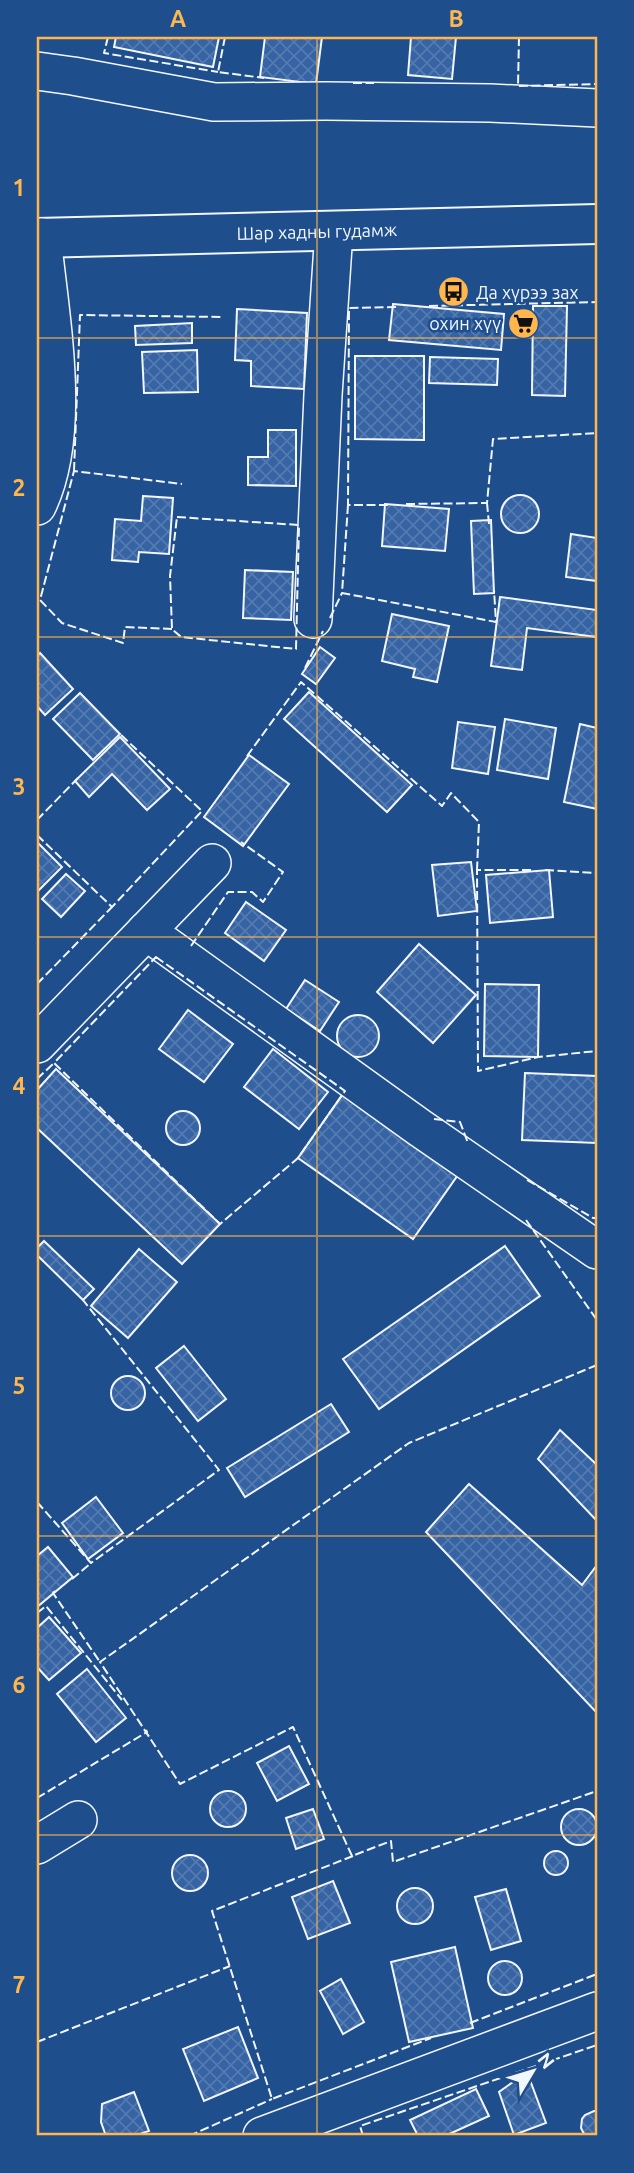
<svg xmlns="http://www.w3.org/2000/svg" width="634" height="2173" font-family="Ubuntu,sans-serif">
<style>
.building{fill:url(#building-cross-hatch);stroke:#f2f6ff;stroke-width:2}
.lines{fill:none;stroke-linecap:round;stroke-linejoin:round}
.minor-casing{stroke:#f2f6ff;stroke-width:40}
.secondary-casing{stroke:#f2f6ff;stroke-width:42}
.minor{stroke:#1f4e8c;stroke-width:37}
.secondary{stroke:#1f4e8c;stroke-width:38}
.fence{stroke:#f2f6ff;stroke-width:2;stroke-dasharray:9 3.5;stroke-linecap:butt}
.grid{fill:none;stroke:#ffb74d;stroke-width:2;stroke-opacity:0.55}
.labels{text-anchor:middle;dominant-baseline:central;stroke-width:5;stroke-linejoin:round;paint-order:stroke}
.street-label{font-size:18px;fill:#f2f6ff;stroke:#1f4e8c}
.poi-label{font-size:18px;fill:#f2f6ff;stroke:#1f4e8c;text-anchor:start}
.neatline{fill:none;stroke:#ffb74d;stroke-width:2.5}
.grid-label{font-size:23px;text-anchor:middle;font-weight:bold;fill:#ffb74d}
</style>
<defs>
<pattern id="building-cross-hatch" width="8" height="8" patternUnits="userSpaceOnUse" patternTransform="scale(1.75)"><rect width="8" height="8" fill="#3563a3"/><path d="M0 0l8 8M0 8l8-8" fill="none" stroke="#537ab1"/></pattern>
</defs>
<rect width="100%" height="100%" fill="#1f4e8c"/>
<g class="building">
<polygon points="116,37 219,37 213,67 114,47"/>
<polygon points="265,37 322,37 316,84 260,77"/>
<polygon points="411,37 456,37 452,79 408,75"/>
<polygon points="393,304 504,314 501,350 389,340"/>
<polygon points="533,306 567,306 565,396 532,395"/>
<polygon points="237,309 307,313 304,389 251,386 251,361 235,360"/>
<polygon points="192,323 192,343 136,345 135,326"/>
<polygon points="197,350 198,392 144,393 142,352"/>
<polygon points="355,356 424,356 424,440 355,439"/>
<polygon points="430,357 498,359 497,385 429,383"/>
<polygon points="268,430 296,430 296,486 248,485 248,457 268,457"/>
<circle cx="520" cy="514" r="19"/>
<polygon points="143,496 173,498 169,554 139,552 138,562 112,560 115,519 141,521"/>
<polygon points="385,504 449,509 445,551 382,546"/>
<polygon points="491,520 494,593 474,594 471,521"/>
<polygon points="571,534 597,538 597,581 566,577"/>
<polygon points="245,570 293,572 291,620 243,618"/>
<polygon points="500,597 597,610 597,637 527,628 522,670 491,666"/>
<polygon points="392,614 449,626 437,682 413,677 415,669 382,661"/>
<polygon points="320,647 335,658 316,684 302,674"/>
<polygon points="40,653 73,689 45,715 37,706 37,656"/>
<polygon points="309,692 412,785 387,812 284,719"/>
<polygon points="80,693 120,734 93,760 53,719"/>
<polygon points="505,719 556,728 548,779 497,770"/>
<polygon points="458,722 495,727 488,774 452,768"/>
<polygon points="580,724 597,728 597,809 564,802"/>
<polygon points="120,737 170,789 147,810 112,774 89,797 75,781"/>
<polygon points="249,755 289,784 243,846 204,817"/>
<polygon points="37,842 62,867 37,892"/>
<polygon points="471,862 477,911 438,916 432,865"/>
<polygon points="549,870 553,917 490,923 486,875"/>
<polygon points="66,874 85,891 61,917 42,899"/>
<polygon points="246,902 286,930 264,961 225,933"/>
<polygon points="419,944 476,995 433,1043 377,992"/>
<polygon points="305,980 339,1002 320,1031 286,1009"/>
<polygon points="485,984 539,985 538,1057 484,1056"/>
<polygon points="188,1010 233,1044 204,1082 159,1049"/>
<circle cx="358" cy="1036" r="21"/>
<polygon points="273,1049 328,1092 299,1129 244,1087"/>
<polygon points="56,1069 220,1224 182,1264 37,1128 37,1090"/>
<polygon points="525,1073 597,1076 597,1143 522,1140"/>
<polygon points="345,1091 460,1172 413,1239 298,1158"/>
<circle cx="183" cy="1128" r="17"/>
<polygon points="44,1241 94,1289 83,1300 37,1255 37,1248"/>
<polygon points="505,1246 540,1296 379,1409 343,1359"/>
<polygon points="139,1249 177,1282 128,1338 91,1306"/>
<polygon points="184,1346 226,1399 198,1421 156,1368"/>
<circle cx="128" cy="1393" r="17"/>
<polygon points="331,1404 349,1432 245,1497 227,1468"/>
<polygon points="560,1430 597,1465 597,1521 538,1459"/>
<polygon points="469,1484 582,1585 597,1565 597,1713 426,1532"/>
<polygon points="96,1497 123,1533 88,1559 62,1523"/>
<polygon points="48,1547 73,1577 37,1607 37,1556"/>
<polygon points="49,1617 81,1653 49,1680 37,1667 37,1628"/>
<polygon points="87,1669 126,1718 96,1742 57,1694"/>
<polygon points="289,1746 309,1784 277,1801 257,1763"/>
<circle cx="228" cy="1809" r="18"/>
<circle cx="579" cy="1827" r="18"/>
<polygon points="313,1809 324,1839 296,1849 286,1818"/>
<circle cx="556" cy="1863" r="12"/>
<circle cx="190" cy="1873" r="18"/>
<polygon points="333,1881 350,1923 308,1939 292,1897"/>
<circle cx="415" cy="1906" r="18"/>
<polygon points="506,1889 521,1941 491,1950 475,1897"/>
<polygon points="455,1947 473,2028 409,2042 391,1962"/>
<circle cx="505" cy="1978" r="17"/>
<polygon points="341,1979 364,2022 343,2034 320,1991"/>
<polygon points="238,2027 258,2078 204,2101 183,2049"/>
<polygon points="527,2072 546,2123 514,2135 499,2092"/>
<polygon points="476,2089 489,2116 445,2136 418,2136 410,2120"/>
<polygon points="134,2092 149,2131 134,2136 106,2136 101,2122 102,2104"/>
<polygon points="594,2111 597,2111 597,2136 585,2136 581,2128 582,2119 585,2115"/>
</g>
<g class="lines">
<defs>
<g id="minor">
<polyline points="37,71 73,76 214,102 326,101 490,103 597,108"/>
<path d="M37,506C73,433 50,317 42,237"/>
<polyline points="313,619 323,395 334,231"/>
<polyline points="146,931 420,1128 597,1250"/>
<polyline points="37,1044 212,863"/>
<polyline points="37,1845 78,1820"/>
<polyline points="262,2136 597,2011"/>
</g>
<g id="secondary">
<path id="s1" d="M37,238L597,224"/>
</g>
</defs>
<use href="#minor" class="minor-casing"/>
<use href="#secondary" class="secondary-casing"/>
<use href="#minor" class="minor"/>
<use href="#secondary" class="secondary"/>
<g class="fence">
<polyline points="108,37 104,53 218,72"/>
<polyline points="225,37 218,72 264,78"/>
<polyline points="519,37 518,86 597,84"/>
<polyline points="353,83 374,83"/>
<polyline points="429,306 597,302"/>
<polyline points="74,471 80,315 222,317"/>
<polyline points="487,503 489,524"/>
<polyline points="406,504 487,503 493,439 597,433"/>
<polyline points="348,505 342,593 496,622 494,590"/>
<polyline points="388,505 348,505 349,308 398,307"/>
<polygon points="177,517 299,525 296,649 181,637 172,629 170,576"/>
<polyline points="330,618 342,593"/>
<polyline points="172,629 125,627 123,643 62,623 40,600 74,471 182,484"/>
<polyline points="305,668 323,631"/>
<polyline points="247,756 301,682 442,806 451,793 479,822 477,870"/>
<polyline points="37,820 78,778"/>
<polyline points="37,835 112,907 202,811 120,734"/>
<polyline points="531,870 477,870 478,1071 538,1057 597,1051"/>
<polyline points="545,870 597,873"/>
<polyline points="191,946 228,892 252,892 263,902 283,872 241,842"/>
<polygon points="156,957 345,1091 298,1158 220,1224 54,1063"/>
<polyline points="37,984 112,907"/>
<polyline points="37,1079 54,1063"/>
<polyline points="434,1119 460,1122 468,1143"/>
<polyline points="527,1180 593,1218 597,1218"/>
<polyline points="526,1220 597,1320"/>
<polyline points="597,1365 409,1443 100,1662 180,1784 293,1727 352,1856 391,1841 393,1862 597,1791"/>
<polyline points="37,1502 91,1563 219,1470 83,1300"/>
<polyline points="72,1579 91,1563"/>
<polyline points="55,1591 53,1593 100,1662"/>
<polyline points="37,1613 46,1606 122,1700"/>
<polyline points="37,1798 147,1732 146,1730"/>
<polyline points="353,1856 212,1911 272,2099 431,2038"/>
<polyline points="470,2023 597,1974"/>
<polyline points="37,2042 230,1966"/>
<polyline points="189,2136 272,2099"/>
<polyline points="363,2136 360,2126 597,2045"/>
</g>
</g>
<path class="grid" d="M317,37V2136M37,338H597M37,637H597M37,937H597M37,1236H597M37,1536H597M37,1835H597"/>
<defs>
<symbol id="bus-disc" viewBox="-11 -11 22 22"><circle r="9.5" fill="#ffb74d" stroke="#1f4e8c"/><path d="M-5-6H5V4H4V6H2V4H-2V6H-4V4H-5ZM-3.5-4V0h7V-4ZM-3.5 1.2v1.5H-2V1.2ZM2 1.2v1.5H3.5V1.2Z" fill="#111"/></symbol>
<symbol id="supermarket-disc" viewBox="-11 -11 22 22"><circle r="9.5" fill="#ffb74d" stroke="#1f4e8c"/><path d="M-6-5.5h2.5l.6 2H6L4.5 2H-2.5L-4.4-4H-6ZM-1.5 3.2a1.3 1.3 0 1 0 .1 0ZM3 3.2a1.3 1.3 0 1 0 .1 0Z" fill="#111"/></symbol>
</defs>
<g fill-rule="evenodd">
<use href="#bus-disc" x="436" y="274" width="35" height="35"/>
<use href="#supermarket-disc" x="506" y="306" width="35" height="35"/>
</g>
<g class="labels">
<g class="street-label">
<text stroke="none"><textPath href="#s1" startOffset="280">Шар хадны гудамж</textPath></text>
</g>
<g class="poi-label">
<text x="476" y="292">Да хүрээ зах</text>
<text x="501" y="323" text-anchor="end">охин хүү</text>
</g>
</g>
<rect width="634" height="2173" fill="none" stroke="#1f4e8c" stroke-width="77"/>
<g transform="translate(533 2071) rotate(52)" stroke="#1f4e8c" stroke-width="5" paint-order="stroke">
<path d="M0-5L12 26L0 18L-12 26Z" fill="#f2f6ff"/>
<text y="-10" font-size="19" font-weight="bold" text-anchor="middle" fill="#f2f6ff">N</text>
</g>
<rect x="38" y="38" width="558" height="2096" class="neatline"/>
<g class="grid-label">
<text x="178" y="27">A</text>
<text x="456" y="27">B</text>
<text x="19" y="196">1</text>
<text x="19" y="496">2</text>
<text x="19" y="795">3</text>
<text x="19" y="1094">4</text>
<text x="19" y="1394">5</text>
<text x="19" y="1693">6</text>
<text x="19" y="1993">7</text>
</g>
</svg>
